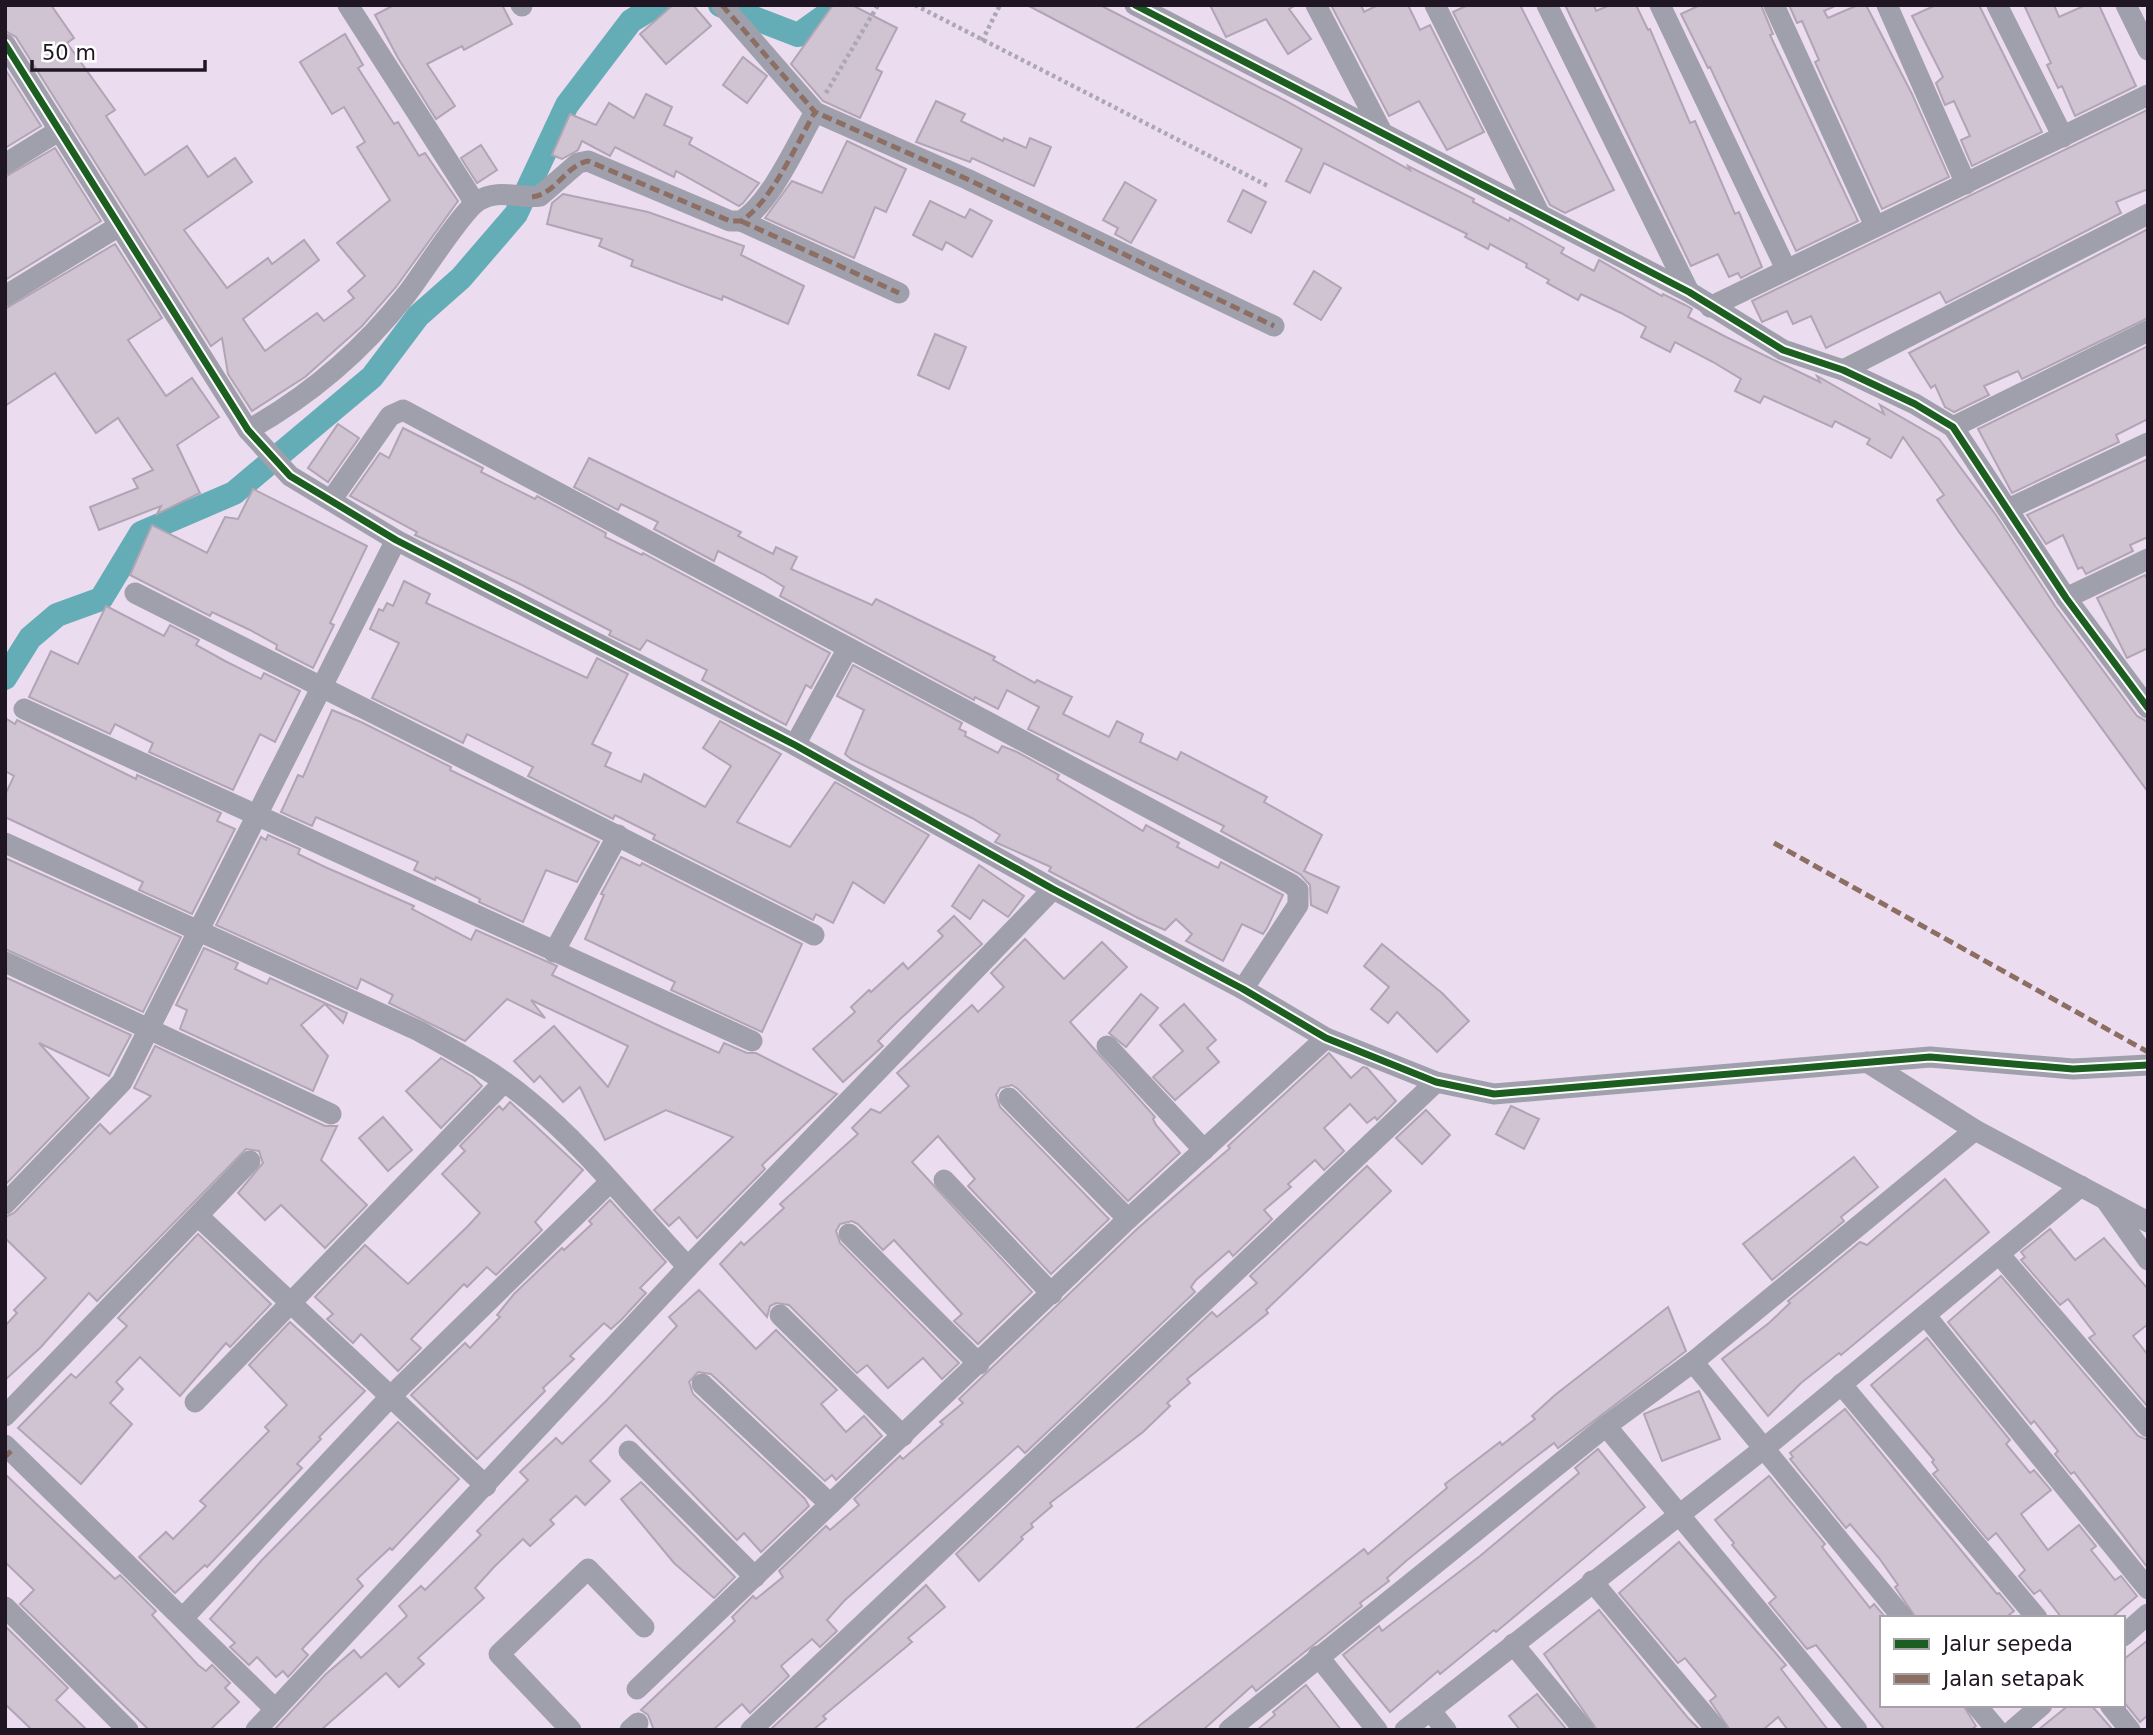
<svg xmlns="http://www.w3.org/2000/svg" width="2153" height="1735" font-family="'DejaVu Sans',sans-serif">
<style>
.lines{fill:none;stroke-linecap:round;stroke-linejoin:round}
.canal{stroke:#65adb6;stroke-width:24}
.building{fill:#d0c4d3;stroke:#b1a4b4;stroke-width:2}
.path{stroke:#aba7b3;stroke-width:4.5;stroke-dasharray:3.5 3.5;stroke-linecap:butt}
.street{stroke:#a0a0ad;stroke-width:21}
.quiet{stroke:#8d6e63;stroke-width:5;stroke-dasharray:10 5;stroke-linecap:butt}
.cycleway-casing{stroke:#fff;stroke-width:11}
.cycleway{stroke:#1b5e20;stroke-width:7}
</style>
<rect width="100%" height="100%" fill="#ebdcef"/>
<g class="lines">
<g class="canal">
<polyline points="720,5 798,35 840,5"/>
<polyline points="5,678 30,638 57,615 101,599 141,533 234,493 372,377 418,316 461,278 516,214 567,105 631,21 657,5"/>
</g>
</g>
<g class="building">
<polygon points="5,5 51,5 74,38 67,43 115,110 106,116 145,175 187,146 208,177 235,158 252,182 184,230 227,288 268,258 272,264 304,240 319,260 243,319 265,351 317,313 324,321 354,298 348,291 365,276 337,243 390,200 357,147 365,142 344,107 332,114 300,62 345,34 363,65 358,68 394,124 398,122 419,156 425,153 458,201 396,287 362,326 305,377 252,411 228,374 222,338 211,346 16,37 5,31"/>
<polygon points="394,5 502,5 512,24 464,50 462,46 427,64 455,106 436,119 398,58 375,15"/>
<polygon points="673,5 693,5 711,26 666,64 640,34"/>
<polygon points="833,5 852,5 897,28 876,69 882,72 860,118 823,101 791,64"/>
<polygon points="1027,5 1100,5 1286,101 1410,170 1408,166 1474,199 1473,202 1509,221 1510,218 1564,248 1561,253 1594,271 1599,260 1662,296 1663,294 1685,305 1692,309 1688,317 1726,337 1820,382 1817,376 1884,414 1880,405 1939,439 1996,515 2055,606 2137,716 2148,722 2148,792 1959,532 1937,500 1944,495 1903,437 1891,458 1867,444 1870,439 1835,421 1832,427 1764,396 1760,403 1735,391 1741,379 1713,362 1675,342 1670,352 1641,337 1646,327 1621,313 1581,294 1578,300 1547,283 1549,280 1526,267 1527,264 1490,244 1488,249 1465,237 1467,234 1324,163 1310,193 1286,181 1302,149"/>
<polygon points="1210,5 1296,5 1289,9 1311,39 1288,54 1266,19 1226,37"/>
<polygon points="1331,5 1361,5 1364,12 1378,5 1408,5 1420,30 1430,25 1484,132 1447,150 1419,101 1389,116"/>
<polygon points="1468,5 1520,5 1614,190 1565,213 1550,205 1453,12"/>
<polygon points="1565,5 1594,5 1596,11 1610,5 1636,5 1648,30 1650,29 1690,123 1695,121 1735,214 1739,212 1762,267 1741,278 1738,273 1729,277 1718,254 1691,266"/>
<polygon points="1700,5 1761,5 1773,34 1770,35 1858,221 1796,251 1710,67 1708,68 1681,14"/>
<polygon points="1789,5 1837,5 1824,11 1828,18 1858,5 1866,5 1912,94 1949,177 1882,209 1815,62 1819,60 1802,21 1797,23"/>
<polygon points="1936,5 1979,5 2042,132 1972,166 1961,140 1970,136 1954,101 1945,105 1936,83 1943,77 1912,16"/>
<polygon points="2024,5 2054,5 2059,17 2086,5 2099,5 2136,86 2075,116 2062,86 2058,88 2047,65 2051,63"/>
<polygon points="743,57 767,76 747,103 723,85"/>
<polygon points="5,69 41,126 5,148"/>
<polygon points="646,94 672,107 664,125 692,138 689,144 759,183 743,203 739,206 676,171 674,177 615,147 610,156 582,141 578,150 562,159 552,155 570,114 596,125 609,103 634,118"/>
<polygon points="936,101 965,114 961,121 1003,141 1004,138 1026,148 1030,138 1051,147 1034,186 972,158 970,162 916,142"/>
<polygon points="2147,110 2148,189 2116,202 2121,213 1946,303 1940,292 1826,348 1811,316 1793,324 1787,311 1762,322 1752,301"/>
<polygon points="847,141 906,169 886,212 875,207 854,258 765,218 792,181 822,193"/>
<polygon points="481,145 497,170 477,183 461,158"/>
<polygon points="55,148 101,221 5,280 5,177"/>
<polygon points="1125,182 1156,200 1131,243 1115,234 1118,228 1103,220"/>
<polygon points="1243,190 1266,202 1251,233 1228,221"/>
<polygon points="563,194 648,212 744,246 741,255 804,286 788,324 723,296 722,300 631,266 633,260 599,246 602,239 547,224 552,203"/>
<polygon points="930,201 965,218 970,209 992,221 972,257 946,242 942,250 913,235"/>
<polygon points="2148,229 2148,318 2022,379 2018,371 1984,386 1989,395 1954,412 1945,407 1935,385 1931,388 1909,353"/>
<polygon points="115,244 162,318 128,340 166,396 192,378 219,417 177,445 200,493 157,514 161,506 99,530 90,507 138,488 133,479 153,470 118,418 96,433 55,373 5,406 5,309"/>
<polygon points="1314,271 1341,288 1321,320 1294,304"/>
<polygon points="935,334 966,347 949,389 918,375"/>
<polygon points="2148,346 2148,419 2116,435 2119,442 2012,493 1978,429"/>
<polygon points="338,424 359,438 328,482 308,468"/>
<polygon points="403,428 483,468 481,472 535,499 537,496 606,533 605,537 642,555 643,553 830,653 811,688 806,685 786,725 702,680 707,670 647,640 640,650 609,635 611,631 522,585 415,535 417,532 350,496 380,453 389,458"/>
<polygon points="589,458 741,532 738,536 773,554 776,547 797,557 791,569 872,605 876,599 995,657 993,660 1035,683 1037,680 1072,697 1063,714 1109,737 1117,721 1143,734 1140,742 1177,760 1181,752 1267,797 1264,802 1322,835 1304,871 1339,887 1327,913 1311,905 1310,885 1300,874 1221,831 1224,826 1028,729 1039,707 1007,690 998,709 975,697 974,700 780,596 784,587 763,574 718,551 714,561 654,529 658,522 621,504 618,510 574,487"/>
<polygon points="2148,459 2148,537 2130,545 2133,551 2086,574 2082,567 2078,569 2063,535 2046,544 2027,515"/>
<polygon points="253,489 367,546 330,623 334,625 313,668 276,649 277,645 250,630 212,612 210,616 130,575 152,525 207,553 225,517 238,519"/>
<polygon points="2145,575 2148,581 2148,648 2127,658 2097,598"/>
<polygon points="404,581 430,594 426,603 587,678 597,658 628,674 592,744 611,753 605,766 641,782 644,774 705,807 731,766 703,748 720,721 781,754 737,822 790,847 835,782 929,835 884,903 853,882 833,923 816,914 813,920 653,839 655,835 615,815 613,819 528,776 533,767 467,734 463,743 372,698 399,643 370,629 379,609 383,611 387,603 393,606"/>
<polygon points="106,606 164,636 170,625 199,640 196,645 225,661 261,679 264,673 300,691 275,742 260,734 233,790 149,752 153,743 115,724 110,734 29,697 51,651 78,664"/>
<polygon points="853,665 962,723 959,729 966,732 965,736 998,753 1002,746 1017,752 1059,775 1057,779 1143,831 1146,825 1179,843 1177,847 1218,868 1221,862 1283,895 1267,928 1263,934 1242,924 1223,961 1186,941 1192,934 1176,919 1165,930 1138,918 1049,871 1051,867 995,842 1000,835 972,818 851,759 845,754 864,710 837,696"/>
<polygon points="332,710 361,722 451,767 450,770 599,842 577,882 546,870 523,922 479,902 480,899 436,877 435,880 414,870 418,862 316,817 312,826 281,812 298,775 303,777"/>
<polygon points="5,718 15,724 17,720 136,779 137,775 221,813 217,821 235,829 192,914 139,890 143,882 5,817 5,795 14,776 5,771"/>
<polygon points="268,835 300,849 298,854 325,867 414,906 412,909 471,940 476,930 557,966 552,975 666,1029 719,1053 724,1043 747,1053 756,1053 837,1094 762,1165 765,1169 697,1238 679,1217 669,1226 654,1210 733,1137 666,1110 605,1140 580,1087 563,1102 540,1076 534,1082 514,1061 554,1026 608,1087 628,1046 531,1000 545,1018 507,999 465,1041 389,1003 393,995 361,979 357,989 216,925 259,841 261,837 266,840"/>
<polygon points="621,857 640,866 642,863 802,944 762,1032 671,990 675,982 585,939 604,895 601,894"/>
<polygon points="5,858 181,937 143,1012 5,949"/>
<polygon points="979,865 1024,896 1008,917 983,900 970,919 952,906"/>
<polygon points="954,916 982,944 898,1021 878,1041 883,1046 843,1082 813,1049 855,1012 851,1007 869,990 871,992 903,963 908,969 943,936 938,931"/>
<polygon points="1025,939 1064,979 1102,942 1127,967 1070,1022 1155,1117 1153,1119 1156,1125 1180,1153 1128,1201 1018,1089 1012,1085 1000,1088 996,1095 1000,1107 1109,1219 1051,1274 968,1186 975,1179 938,1136 912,1162 1032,1292 978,1344 954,1321 962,1314 894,1240 883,1250 858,1224 852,1221 840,1224 836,1231 840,1243 959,1363 942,1379 923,1358 888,1388 867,1365 857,1373 789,1305 776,1303 770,1306 767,1317 720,1264 741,1242 744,1245 784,1208 780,1204 858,1134 852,1128 871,1109 880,1113 909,1086 897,1073 972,1005 978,1012 1004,987 991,973"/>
<polygon points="1382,944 1442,993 1469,1021 1437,1052 1397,1012 1388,1023 1371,1009 1389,987 1364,966"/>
<polygon points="204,948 238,963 235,969 267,984 270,978 347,1013 343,1023 325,1004 301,1025 328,1056 313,1091 180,1029 187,1010 176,1005"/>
<polygon points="5,977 131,1035 109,1076 39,1043 89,1098 5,1185"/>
<polygon points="1141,994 1158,1008 1126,1047 1109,1033"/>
<polygon points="1184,1004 1216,1040 1207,1048 1219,1062 1175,1100 1153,1077 1183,1051 1160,1025"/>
<polygon points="155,1046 325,1126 337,1126 321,1160 367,1205 325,1248 281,1205 265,1220 238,1193 263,1163 259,1151 246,1149 97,1301 89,1293 41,1347 5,1380 5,1326 17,1313 14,1310 46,1278 5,1238 5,1217 14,1213 100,1124 110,1134 151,1096 134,1088"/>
<polygon points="1329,1053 1351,1078 1363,1067 1367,1068 1396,1101 1377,1120 1375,1117 1367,1123 1350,1104 1324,1128 1344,1151 1324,1170 1315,1160 1288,1184 1291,1187 1264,1210 1272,1219 1233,1256 1229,1251 1196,1280 1191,1287 1195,1292 1025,1453 1018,1446 844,1601 827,1620 837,1631 820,1647 812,1639 781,1666 789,1676 750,1713 742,1704 713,1730 654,1730 648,1715 641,1710 735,1621 732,1617 753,1596 756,1599 783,1577 779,1571 826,1526 830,1530 859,1505 854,1499 900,1456 903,1459 943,1424 940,1422 963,1403 959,1399 1137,1229 1230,1148 1228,1146"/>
<polygon points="441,1058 473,1077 482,1086 441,1128 406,1091"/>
<polygon points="510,1102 583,1170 535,1222 542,1230 496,1275 487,1267 467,1287 464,1284 411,1339 421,1348 398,1371 361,1334 353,1343 327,1319 333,1314 315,1297 365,1245 408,1284 468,1226 480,1213 442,1174 465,1151 460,1146 499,1106 503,1110"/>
<polygon points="1511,1106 1539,1119 1524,1149 1496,1134"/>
<polygon points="1426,1110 1450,1135 1422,1164 1396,1138"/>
<polygon points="383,1117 412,1150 388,1171 359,1138"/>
<polygon points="1854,1157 1878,1187 1841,1217 1844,1221 1772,1280 1743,1244"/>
<polygon points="1367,1166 1391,1191 1266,1310 1268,1313 1187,1379 1190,1383 1167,1403 1170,1406 1143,1432 1050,1503 1052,1506 1031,1524 1033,1527 1021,1537 1023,1539 979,1581 956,1554 1212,1312 1217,1317 1257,1283 1250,1276"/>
<polygon points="1945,1179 1989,1232 1841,1355 1839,1353 1801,1383 1768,1416 1722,1359 1769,1323 1790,1303 1788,1301 1860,1242 1867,1245"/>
<polygon points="610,1200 666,1262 640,1288 646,1293 621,1320 611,1329 604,1323 570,1356 574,1359 543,1388 545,1391 477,1459 411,1395 465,1343 470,1348 500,1317 497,1315 514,1294 562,1248 564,1250 592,1224 589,1221"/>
<polygon points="2050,1229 2075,1260 2104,1238 2148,1289 2148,1324 2133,1336 2148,1355 2148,1407 2089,1338 2095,1334 2068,1299 2060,1305 2021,1260 2025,1257 2021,1252"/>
<polygon points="198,1234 271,1304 230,1347 226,1343 180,1396 140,1357 116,1382 123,1389 110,1403 132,1424 81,1484 18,1428 71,1374 76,1378 127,1326 118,1318"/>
<polygon points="2001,1276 2138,1436 2148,1440 2148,1568 2074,1472 2071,1474 2055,1454 2058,1451 2034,1421 2031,1424 1948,1322"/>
<polygon points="699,1290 756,1349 776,1330 837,1390 821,1404 846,1432 864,1416 882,1436 836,1480 832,1475 825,1481 711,1374 698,1372 689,1382 693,1394 805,1499 809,1506 761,1552 744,1533 737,1540 626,1425 590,1461 610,1481 585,1505 576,1496 550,1520 554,1524 530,1546 523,1539 494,1567 475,1588 484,1598 418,1658 424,1664 399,1687 386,1673 321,1730 274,1730 326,1674 354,1650 361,1658 407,1616 399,1606 421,1586 425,1590 481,1535 477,1531 528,1480 520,1472 556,1438 562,1444 607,1400 677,1326 669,1317"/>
<polygon points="1668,1307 1686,1351 1558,1448 1554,1443 1525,1465 1406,1561 1387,1578 1389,1581 1360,1603 1362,1606 1256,1691 1252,1686 1203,1730 1134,1730 1364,1549 1368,1554 1447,1488 1445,1484 1500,1442 1502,1445 1535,1419 1532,1416 1555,1395"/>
<polygon points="290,1322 365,1391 319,1437 321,1439 297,1464 302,1468 207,1567 205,1565 175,1593 139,1557 166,1532 173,1539 206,1506 200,1501 269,1431 265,1427 287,1405 249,1365"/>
<polygon points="1927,1338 2010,1440 2006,1444 2030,1473 2034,1470 2051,1490 2021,1514 2048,1550 2079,1525 2096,1546 2091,1550 2115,1580 2121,1576 2137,1596 2111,1618 2062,1618 2040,1590 2034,1594 2019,1576 2025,1570 1996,1533 1988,1540 1933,1474 1938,1470 1932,1462 1934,1460 1871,1385"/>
<polygon points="1699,1391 1720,1439 1662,1461 1644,1414"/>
<polygon points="1845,1409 1997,1594 1999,1593 2014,1611 2005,1618 1916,1618 1895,1587 1898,1585 1879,1558 1850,1524 1846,1528 1790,1459 1793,1457 1790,1453"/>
<polygon points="398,1422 459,1479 392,1550 390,1548 357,1579 363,1586 302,1649 308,1655 288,1677 283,1671 276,1677 257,1657 249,1665 230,1647 235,1643 210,1619 262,1560"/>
<polygon points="1598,1449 1645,1507 1496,1632 1494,1630 1440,1674 1438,1671 1390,1712 1343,1655 1379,1626 1382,1631 1480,1556 1579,1473 1575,1468"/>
<polygon points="5,1474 115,1579 120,1575 156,1611 152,1615 198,1665 206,1671 212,1665 230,1683 225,1688 239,1702 210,1730 149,1730 20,1604 34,1590 5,1562"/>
<polygon points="1769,1476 1825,1544 1822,1547 1870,1608 1874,1604 1886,1618 1882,1618 1882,1705 1963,1705 1976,1726 1971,1730 1885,1730 1816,1645 1807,1649 1769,1603 1776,1597 1732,1545 1734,1543 1715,1520"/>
<polygon points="641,1482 735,1577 714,1598 674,1563 621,1499"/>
<polygon points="1679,1542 1786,1665 1781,1669 1828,1730 1788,1730 1778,1717 1763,1730 1730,1730 1710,1701 1716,1696 1713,1692 1685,1658 1678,1663 1619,1593"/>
<polygon points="926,1585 945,1607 908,1638 912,1642 823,1716 826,1719 813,1730 770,1730"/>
<polygon points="1599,1610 1688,1718 1700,1730 1597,1730 1544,1654"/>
<polygon points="5,1626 68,1688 56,1700 87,1730 32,1730 5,1704"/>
<polygon points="2148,1640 2148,1715 2140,1722 2123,1701 2123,1660"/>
<polygon points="1306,1685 1341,1730 1257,1730 1275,1715 1273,1712"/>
<polygon points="1537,1694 1567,1730 1520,1730 1509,1716"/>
<polygon points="2069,1705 2091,1705 2113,1730 2038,1730"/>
</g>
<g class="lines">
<g class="path">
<polyline points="915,5 1270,187"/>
<polyline points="982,41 1000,5"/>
<polyline points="826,93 878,5"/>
</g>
<g class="street">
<polyline points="348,5 475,203"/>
<polyline points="521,5 522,6"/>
<polyline points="722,5 815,112 967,179 1274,326"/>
<polyline points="1135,5 1689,292 1783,350 1843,370 1915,404 1953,427 2066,598 2148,708"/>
<polyline points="1316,5 1383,134"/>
<polyline points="1435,5 1540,215"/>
<polyline points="1547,5 1689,292"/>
<polyline points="1660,5 1786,269"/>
<polyline points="1774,5 1875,226"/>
<polyline points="1887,5 1966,184"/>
<polyline points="1997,5 2063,137"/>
<polyline points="2126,5 2148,50"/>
<polyline points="5,44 248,430 290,476 396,540 795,745 1053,889 1243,989 1326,1038 1436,1082 1494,1094 1930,1057 2073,1069 2148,1065"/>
<polyline points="5,164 60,130"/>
<polyline points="741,221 899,293"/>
<polyline points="5,296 119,226"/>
<polyline points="1710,307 2148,95"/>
<polyline points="1843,370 2148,214"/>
<polyline points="1953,427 2148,331"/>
<path d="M248,430C309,396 362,351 406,295C422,275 461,212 478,201C498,188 519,199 540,196L578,163L588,161L730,221H741C771,203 797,143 815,112"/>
<polyline points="332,499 390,416 403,410 1291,884 1298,890 1298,905 1243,989"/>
<polyline points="2008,509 2148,443"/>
<polyline points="135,593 814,935"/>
<polyline points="2066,598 2148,559"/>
<polyline points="24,709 752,1041"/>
<polyline points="795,745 848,648"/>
<path d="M5,843L419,1031C457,1052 495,1072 528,1100C587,1148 636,1212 688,1267"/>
<polyline points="554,952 618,835"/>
<polyline points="5,962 331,1114"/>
<polyline points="1107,1046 1204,1150"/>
<polyline points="1867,1062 1975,1130 2148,1222"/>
<polyline points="1009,1098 1128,1219"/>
<polyline points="944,1180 1052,1294"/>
<polyline points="2105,1199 2148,1260"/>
<polyline points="5,1204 122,1082 396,540"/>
<polyline points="198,1216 486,1486"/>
<polyline points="849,1234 979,1364"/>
<polyline points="1999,1254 2148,1427"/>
<polyline points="780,1315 903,1436"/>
<polyline points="1926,1316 2148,1589"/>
<polyline points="1693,1362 1903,1618"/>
<polyline points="702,1384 830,1504"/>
<polyline points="1841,1384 2037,1618"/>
<polyline points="195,1402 504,1082"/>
<polyline points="5,1416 250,1161"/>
<polyline points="1606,1426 1857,1730"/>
<polyline points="5,1445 275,1709"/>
<polyline points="629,1451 755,1577"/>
<polyline points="1592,1581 1717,1730"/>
<polyline points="5,1607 128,1730"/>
<polyline points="184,1617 391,1396 609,1183"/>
<polyline points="2123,1636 2148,1614"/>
<polyline points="1513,1644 1584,1730"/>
<polyline points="1318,1656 1377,1730"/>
<polyline points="637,1689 1128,1219 1326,1038"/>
<polyline points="1976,1705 1997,1730"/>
<polyline points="2110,1705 2130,1730"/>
<polyline points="1430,1710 1446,1730"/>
<polyline points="256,1730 688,1267 1053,889"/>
<polyline points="571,1730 499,1654 588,1569 644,1627"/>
<polyline points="630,1730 638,1723"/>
<polyline points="751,1730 1436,1082"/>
<polyline points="1229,1730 1606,1426 1693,1362 1975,1130"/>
<polyline points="1405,1730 1762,1450 2081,1186"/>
<polyline points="2013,1730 2042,1705"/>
</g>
<g class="quiet">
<polyline points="722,5 815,112 967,179 1274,326"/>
<path d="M532,197C556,194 565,166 588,161L730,221H741C771,203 797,143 815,112"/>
<polyline points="741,221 899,293"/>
<polyline points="1774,843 2148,1052"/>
<polyline points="5,1457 11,1451"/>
</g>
<defs>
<g id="cycleway">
<polyline points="1135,5 1689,292 1783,350 1843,370 1915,404 1953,427 2066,598 2148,708"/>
<polyline points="5,44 248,430 290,476 396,540 795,745 1053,889 1243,989 1326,1038 1436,1082 1494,1094 1930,1057 2073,1069 2148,1065"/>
</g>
</defs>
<use href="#cycleway" class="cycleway-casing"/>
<use href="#cycleway" class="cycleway"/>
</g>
<rect width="2153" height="1735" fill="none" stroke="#201623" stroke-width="14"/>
<rect x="1880" y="1616" width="245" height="91" fill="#ffffff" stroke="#a6a2a7" stroke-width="2"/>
<rect x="1894" y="1639" width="35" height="10" fill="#1b5e20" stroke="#a6a2a7" stroke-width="2"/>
<text x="1943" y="1651" font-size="21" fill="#201623">Jalur sepeda</text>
<rect x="1894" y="1674" width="35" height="10" fill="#8d6e63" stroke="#a6a2a7" stroke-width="2"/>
<text x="1943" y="1686" font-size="21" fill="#201623">Jalan setapak</text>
<path d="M32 60v10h173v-10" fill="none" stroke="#201623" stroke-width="3.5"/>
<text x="42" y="60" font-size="21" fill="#201623" stroke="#ffffff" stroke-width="5" paint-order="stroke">50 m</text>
</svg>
